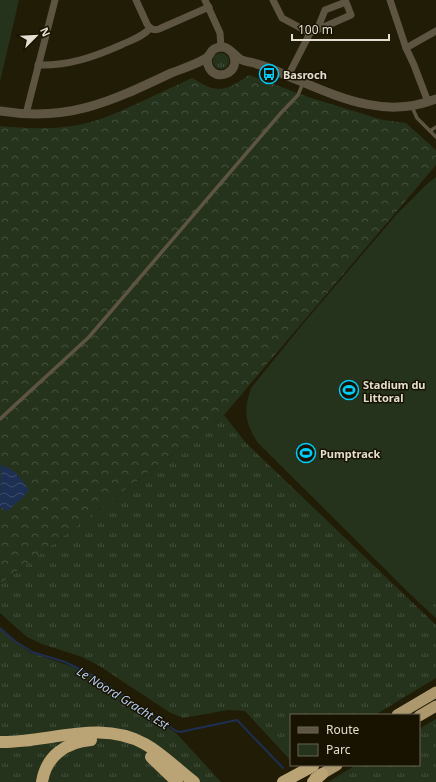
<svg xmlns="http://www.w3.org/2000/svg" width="436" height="782" font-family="'Noto Sans',sans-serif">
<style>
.grass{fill:url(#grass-tufts)}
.forest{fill:url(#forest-crowns)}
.park{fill:#25331c}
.water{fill:url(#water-waves)}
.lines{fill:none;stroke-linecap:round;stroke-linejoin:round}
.stream{stroke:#1d2f52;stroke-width:2}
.service{stroke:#5e5442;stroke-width:3.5}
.minor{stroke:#5e5442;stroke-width:7}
.tertiary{stroke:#5e5442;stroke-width:9}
.trunk{stroke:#ad986e;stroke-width:11}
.motorway{stroke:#baa375;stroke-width:12}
.labels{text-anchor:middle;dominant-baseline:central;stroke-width:3;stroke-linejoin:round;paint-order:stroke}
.poi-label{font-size:11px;font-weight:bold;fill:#e2ded1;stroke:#181301;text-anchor:start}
.water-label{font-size:12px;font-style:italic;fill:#b9cef5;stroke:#181301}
</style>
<defs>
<pattern id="grass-tufts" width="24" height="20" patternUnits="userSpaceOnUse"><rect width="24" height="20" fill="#25331c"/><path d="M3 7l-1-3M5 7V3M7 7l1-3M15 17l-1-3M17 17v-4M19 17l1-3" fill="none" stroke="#44503c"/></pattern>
<pattern id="forest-crowns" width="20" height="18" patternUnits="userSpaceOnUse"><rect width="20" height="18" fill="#25331c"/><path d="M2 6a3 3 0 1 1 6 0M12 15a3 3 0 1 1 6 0" fill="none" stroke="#44503c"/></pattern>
<pattern id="water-waves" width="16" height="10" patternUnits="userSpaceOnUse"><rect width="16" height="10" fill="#1d2f52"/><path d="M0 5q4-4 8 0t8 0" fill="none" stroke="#3e4d6a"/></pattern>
</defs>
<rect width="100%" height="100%" fill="#211c06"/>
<g class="grass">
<circle cx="221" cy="61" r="8"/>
<polygon points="224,415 246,443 436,625 436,678 375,715 291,715 291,761 245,711 228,710 183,718 169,712 98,665 82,657 42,644 27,637 0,613 0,584"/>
<polygon points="411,595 421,601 436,604 436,618"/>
<polygon points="0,629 29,652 82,670 176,733 221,782 0,782"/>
<polygon points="436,719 436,782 328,782 356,765 419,765 419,729"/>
</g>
<path class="forest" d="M249,75L308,97L383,120L406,123L436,150V165L224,415L0,584V126C31,129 61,130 91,122C106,118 120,111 134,105C153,96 173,87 192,78C218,94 224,92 249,75Z"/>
<g class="park">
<polygon points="0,0 19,0 0,82"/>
<path d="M436,177V604L421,601L411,595L258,443C245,423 243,411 251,388L302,325L396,215L426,185Z"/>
</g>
<path class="water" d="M1,465C16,470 20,477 29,490L21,499L7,511L0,507Z"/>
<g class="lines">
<polyline class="stream" points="0,628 15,641 32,652 65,662 92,675 176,731 180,732 237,720 283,768"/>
<g class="service">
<polyline points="412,107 417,118 436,137"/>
<polyline points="430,131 436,127"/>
<polyline points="0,419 89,337 280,114 298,95 303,83"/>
</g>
<g class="minor">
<path d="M136,0L147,24C150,29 154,31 159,29L209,7"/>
<polyline points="205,0 220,33 221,47"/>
<polyline points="273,0 282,18 310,33"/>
<polyline points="390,0 406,48 414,65 428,102"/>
<polyline points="406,48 436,31"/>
<path d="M38,65C68,66 94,57 121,45C131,40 143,37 150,28"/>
<polyline points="288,76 310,33 351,15 346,2 325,10 317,30"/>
<polyline points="26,114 55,0"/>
</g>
<g class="tertiary">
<path d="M232,52C244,73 214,84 208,65C207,61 207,57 210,54C212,49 217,47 223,47C230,48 234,55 240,59C245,62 252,62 257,64C266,66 274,70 283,74C333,94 382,121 436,99"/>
<path d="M0,111C68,122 110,102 169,74C181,69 198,64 208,57"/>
</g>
<g class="trunk">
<polyline points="397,715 436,692"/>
<polyline points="419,716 436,706"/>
<polyline points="315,778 337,765"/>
</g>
<g class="motorway">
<path d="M0,742C48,743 100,719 145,744C163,754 178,770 194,782"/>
<polyline points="151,757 177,782"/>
<path d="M42,782C46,756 66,742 91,740"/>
<polyline points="283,782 313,766"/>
<polyline points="313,782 322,774"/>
</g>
</g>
<defs>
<symbol id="bus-ring" viewBox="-11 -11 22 22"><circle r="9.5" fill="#181301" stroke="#02cbf9" stroke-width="1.5"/><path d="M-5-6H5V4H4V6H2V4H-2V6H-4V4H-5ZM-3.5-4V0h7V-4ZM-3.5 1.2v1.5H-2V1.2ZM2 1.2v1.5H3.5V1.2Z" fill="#02cbf9"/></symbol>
<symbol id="stadium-ring" viewBox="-11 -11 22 22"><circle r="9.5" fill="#181301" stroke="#02cbf9" stroke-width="1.5"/><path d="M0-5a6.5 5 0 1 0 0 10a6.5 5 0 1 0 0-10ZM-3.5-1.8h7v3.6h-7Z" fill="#02cbf9"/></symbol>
</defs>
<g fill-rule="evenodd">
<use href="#bus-ring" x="258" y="63" width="22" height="22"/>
<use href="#stadium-ring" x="338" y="379" width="22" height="22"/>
<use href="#stadium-ring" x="295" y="442" width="22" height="22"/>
</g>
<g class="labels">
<g class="poi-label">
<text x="283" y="74">Basroch</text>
<text x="363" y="384">Stadium du<tspan x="363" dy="13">Littoral</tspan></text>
<text x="320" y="453">Pumptrack</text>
</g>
<g class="water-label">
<text transform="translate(123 698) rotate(32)">Le Noord Gracht Est</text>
</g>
</g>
<rect x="290" y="714" width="130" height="52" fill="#181301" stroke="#696454"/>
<rect x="298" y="727" width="20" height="6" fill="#5e5442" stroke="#696454"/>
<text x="326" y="734" font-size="12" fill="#e2ded1">Route</text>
<rect x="298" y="744" width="20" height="12" fill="#25331c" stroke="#696454"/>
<text x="326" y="754" font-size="12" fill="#e2ded1">Parc</text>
<g transform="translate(36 36) rotate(66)" stroke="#181301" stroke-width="3" paint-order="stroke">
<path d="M0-3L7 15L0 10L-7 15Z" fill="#e2ded1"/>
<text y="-6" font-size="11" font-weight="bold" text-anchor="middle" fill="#e2ded1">N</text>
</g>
<path d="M292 34v6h97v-6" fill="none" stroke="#e2ded1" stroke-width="2"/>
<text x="298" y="34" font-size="12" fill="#e2ded1" stroke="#181301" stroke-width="3" paint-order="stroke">100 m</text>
</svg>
